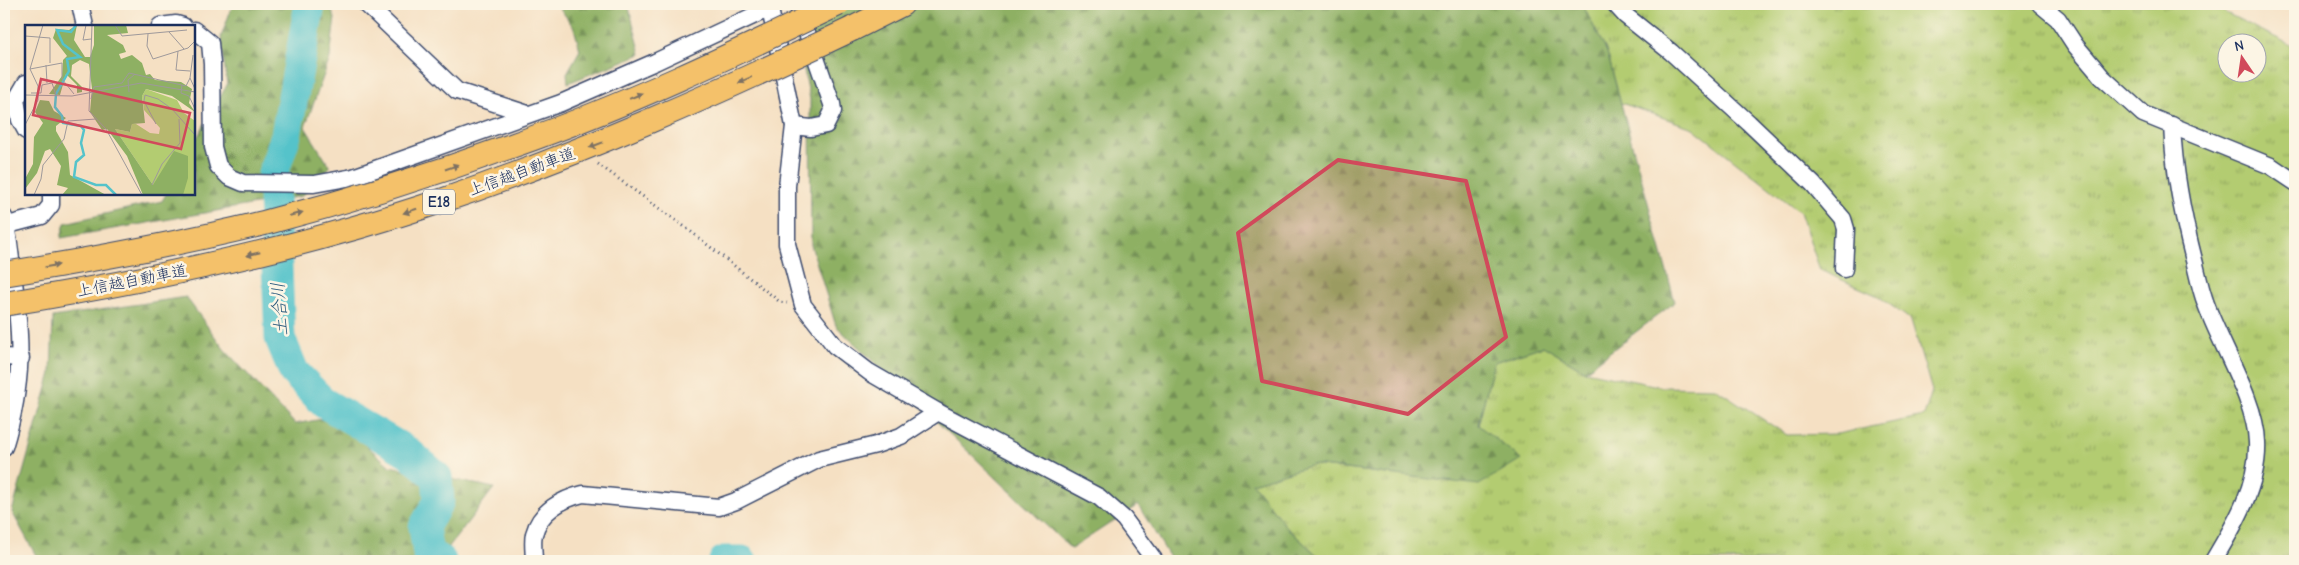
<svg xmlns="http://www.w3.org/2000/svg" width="2299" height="565" font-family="'Comic Neue','Klee One',sans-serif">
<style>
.grass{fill:url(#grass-tufts);stroke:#677e68;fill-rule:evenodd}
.forest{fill:url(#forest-firs);stroke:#547060}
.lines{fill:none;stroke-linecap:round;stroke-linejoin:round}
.river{stroke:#55c3ca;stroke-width:31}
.minor-casing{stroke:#3c4a6d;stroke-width:19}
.highway-casing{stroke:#3c4a6d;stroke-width:26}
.path{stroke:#3c4a6d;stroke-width:3;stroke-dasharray:1 4;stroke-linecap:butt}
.minor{stroke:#fff;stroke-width:16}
.highway{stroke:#f4c16a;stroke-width:24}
.highway-bridge-casing{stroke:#3c4a6d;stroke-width:26;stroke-linecap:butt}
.highway-bridge{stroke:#f4c16a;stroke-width:24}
.oneway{fill:#7d7163}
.marked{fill:#d1495b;fill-opacity:0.2;stroke:#d1495b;stroke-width:4;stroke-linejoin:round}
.labels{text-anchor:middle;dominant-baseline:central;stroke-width:5;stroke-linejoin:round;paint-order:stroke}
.shield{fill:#fcf5e5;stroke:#5e6a86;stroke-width:1}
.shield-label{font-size:15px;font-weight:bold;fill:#1b2f5e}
.street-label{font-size:16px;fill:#1b2f5e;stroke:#fcf5e5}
.water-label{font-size:18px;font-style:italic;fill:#2c5b7e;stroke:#fcf5e5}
.inset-river{fill:none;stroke:#55c3ca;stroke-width:2.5}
.inset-road{fill:none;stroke:#9e999b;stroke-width:1}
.view{fill:#d1495b;fill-opacity:0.15;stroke:#d1495b;stroke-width:2.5}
.inset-edge{fill:none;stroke:#1b2f5e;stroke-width:2.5}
</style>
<defs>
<pattern id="grass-tufts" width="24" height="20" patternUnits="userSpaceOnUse" patternTransform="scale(1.25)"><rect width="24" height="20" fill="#b3cc71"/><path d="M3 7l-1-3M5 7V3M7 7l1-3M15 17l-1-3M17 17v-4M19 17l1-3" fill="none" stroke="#91a660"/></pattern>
<pattern id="forest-firs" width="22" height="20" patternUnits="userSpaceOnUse" patternTransform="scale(1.25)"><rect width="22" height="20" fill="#8eb063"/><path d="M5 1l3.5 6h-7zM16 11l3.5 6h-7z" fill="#739055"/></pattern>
</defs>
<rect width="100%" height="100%" fill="#fcf5e5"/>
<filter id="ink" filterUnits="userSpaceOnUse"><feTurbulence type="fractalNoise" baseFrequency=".02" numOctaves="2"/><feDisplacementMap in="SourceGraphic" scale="10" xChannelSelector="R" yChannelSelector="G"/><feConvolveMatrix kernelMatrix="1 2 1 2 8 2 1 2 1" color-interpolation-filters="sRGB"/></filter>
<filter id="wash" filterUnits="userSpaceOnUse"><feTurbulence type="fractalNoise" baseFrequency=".0096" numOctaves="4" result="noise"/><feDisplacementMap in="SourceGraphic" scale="20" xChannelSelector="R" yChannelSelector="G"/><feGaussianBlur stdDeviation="1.12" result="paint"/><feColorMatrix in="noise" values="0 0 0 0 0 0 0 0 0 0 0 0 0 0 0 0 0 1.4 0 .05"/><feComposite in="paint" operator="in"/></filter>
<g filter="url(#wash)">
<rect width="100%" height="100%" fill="#f5e0c3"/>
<path class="grass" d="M1582,4H2217L2224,12L2295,47V561H1324L1288,529L1252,483L1312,465L1387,474L1478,425L1494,362L1543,346L1585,371L1663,387L1715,388L1787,435L1837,434L1924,416L1932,391L1911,320L1878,296L1820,270L1800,212L1693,128L1621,103L1607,52ZM2226,42H2256V72H2226Z"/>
<g class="forest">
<polygon points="233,4 328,4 335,18 330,58 305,127 330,167 302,196 61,238 65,223 162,201 166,194 194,194 194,143 227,85 221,37"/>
<polygon points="557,4 628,4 641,54 568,83 567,73 580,50 574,28"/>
<polygon points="790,4 1582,4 1607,52 1675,302 1585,371 1543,346 1494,362 1478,425 1521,459 1479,485 1313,465 1252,483 1288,529 1324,561 1172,561 1138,505 1071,549 836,326 811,245 810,99"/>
<polygon points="186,297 224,349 295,424 333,417 390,466 494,488 438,561 39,561 12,512 51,373 53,317"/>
</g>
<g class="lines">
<g class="river">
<polyline points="310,4 286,135 273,173 280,338 294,372 324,403 408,452 437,477 439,501 424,527 428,554 441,561"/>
<polyline points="724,561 742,561"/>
</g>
</g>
</g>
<g filter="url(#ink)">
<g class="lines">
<defs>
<g id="minor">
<polyline points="80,4 85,26"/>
<polyline points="366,4 457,91 528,114"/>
<polyline points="769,4 794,126 787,186 787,244 803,305 835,346 869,372 938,412 1099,497 1124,519 1155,561"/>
<polyline points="1615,4 1626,16 1671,52 1749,123 1813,184 1843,219 1846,229 1844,269"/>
<polyline points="2040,4 2058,19 2075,45 2102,77 2143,114 2271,166 2295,182"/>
<polyline points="160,26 176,24 183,26"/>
<polyline points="194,30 210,43 212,64 213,147 218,166 229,177 243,183 314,184 353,177 561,103 655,62 770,8"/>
<polyline points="26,83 16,100 20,120 26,131"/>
<path d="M2172,125C2174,172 2183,218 2195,264C2198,277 2201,291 2206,304C2220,344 2256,401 2257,442C2259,485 2234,526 2213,561"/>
<polyline points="794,126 811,128 826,125 833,111 832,104 797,4"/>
<path d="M4,217C9,235 10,255 13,274C22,341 24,381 4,447"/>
<polyline points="4,226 42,216 51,205 51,194"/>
<polyline points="4,357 21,358"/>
<path d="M534,561C534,553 532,542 534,534C540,511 562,499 583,494L719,507L736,501L819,459L876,445L901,436L938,412"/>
</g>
<polyline id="highway" points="852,29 902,4"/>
</defs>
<use href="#minor" class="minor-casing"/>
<use href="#highway" class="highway-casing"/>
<polyline class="path" points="598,164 685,227 780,302 787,303"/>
<use href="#minor" class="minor"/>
<use href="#highway" class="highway"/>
<defs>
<g id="highway-bridge">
<path d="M4,274C91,260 178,244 264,223C349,201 432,175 514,145C625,106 732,55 838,4"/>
<path d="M4,304C152,280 299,249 441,201C583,153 718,93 852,29"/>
</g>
</defs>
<use href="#highway-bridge" class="highway-bridge-casing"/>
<use href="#highway-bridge" class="highway-bridge"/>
</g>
<defs><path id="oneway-solid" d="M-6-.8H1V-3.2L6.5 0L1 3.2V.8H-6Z" transform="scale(1.25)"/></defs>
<g class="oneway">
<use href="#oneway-solid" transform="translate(745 80) rotate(155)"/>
<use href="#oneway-solid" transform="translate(636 96) rotate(-23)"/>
<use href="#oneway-solid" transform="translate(596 145) rotate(159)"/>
<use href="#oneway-solid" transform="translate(452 167) rotate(-19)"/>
<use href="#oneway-solid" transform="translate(410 211) rotate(163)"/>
<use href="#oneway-solid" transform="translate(296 214) rotate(-15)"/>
<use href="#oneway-solid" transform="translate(253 254) rotate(167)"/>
<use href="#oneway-solid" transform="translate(52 266) rotate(-9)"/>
</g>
</g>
<path class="marked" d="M1338,160L1466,181L1506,337L1408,414L1262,381L1238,233Z"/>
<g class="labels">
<rect class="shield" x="423" y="189.5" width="32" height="25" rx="4"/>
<g class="shield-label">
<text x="439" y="202">E18</text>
</g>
<g class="street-label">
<text transform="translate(522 172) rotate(-20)">上信越自動車道</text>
<text transform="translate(132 281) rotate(-11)">上信越自動車道</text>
</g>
<g class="water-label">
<text transform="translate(280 309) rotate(-94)">土合川</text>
</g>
</g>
<g transform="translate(25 25)">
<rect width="170" height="170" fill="#f5e0c3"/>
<path d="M121,64L152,75L159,88L170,96V170H152L128,160L90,104L105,107L107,99H111L125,108L134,109L135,103L119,85L117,71Z" fill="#b3cc71"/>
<path d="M52,0L49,15L60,32H65L69,20V0H101L103,8L82,10L98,20L101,27L94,29L96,34L107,30L117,38L121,50L125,49L130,55L156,57L167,64L164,78L170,87L147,71L121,64L117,71L120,98L107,99L105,107L90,104L128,160L149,126L163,131V153L158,170H118L102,131L82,104L77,105L65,87L67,64L64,39L55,35L47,40L46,51L57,62V67L52,68V60L41,49L35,70L24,69L37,51L38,35L42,31L28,13L31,4L44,5ZM15,75L24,76L29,86L41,93L31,101V106L43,127L45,150L81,170H37L43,163L32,160L36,141L25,124L20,126L12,148L0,164V154L8,139L9,112L18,98L10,87Z" fill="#8eb063"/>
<path class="inset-river" d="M51,0L46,7L32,5L38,19L55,32L42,34L44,46L31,69L30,82L37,91L38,98L56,101L59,105L56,118L59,130L51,137L49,152L71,160H81L91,170"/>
<path class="inset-road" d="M61,0L58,15L66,14M67,0L64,86L81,104L117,170M90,0L97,11L162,5M144,7L159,24M123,9L122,21L128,34L163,23L170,16M0,11L25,13V38M153,26L151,45L165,46M168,30L165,53L170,64M21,40L22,58M5,44L37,38V54L49,69M157,60L156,68L164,71L170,84M104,67L103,55L110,49M6,68H16L17,60L27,58L31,70M0,70L47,71L116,58L170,67M66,74L69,62L97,58L104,48L161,61L165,53M131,99L119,76L120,70L133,74L147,84L170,110M0,100L13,75V61L5,44L18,0M170,133V150M127,160L137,139L155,118L154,94M9,170L16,154L18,140L39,114L43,96L71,94"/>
<path class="view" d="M16,54L165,88L156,124L8,90Z"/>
<rect width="170" height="170" class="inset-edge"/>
</g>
<rect width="2299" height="565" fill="none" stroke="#fcf5e5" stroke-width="20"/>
<g transform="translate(2242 58) rotate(347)"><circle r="24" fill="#fcf5e5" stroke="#a2a6af"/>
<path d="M0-4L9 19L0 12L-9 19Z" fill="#d1495b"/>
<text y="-8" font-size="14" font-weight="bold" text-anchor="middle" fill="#1b2f5e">N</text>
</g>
</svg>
